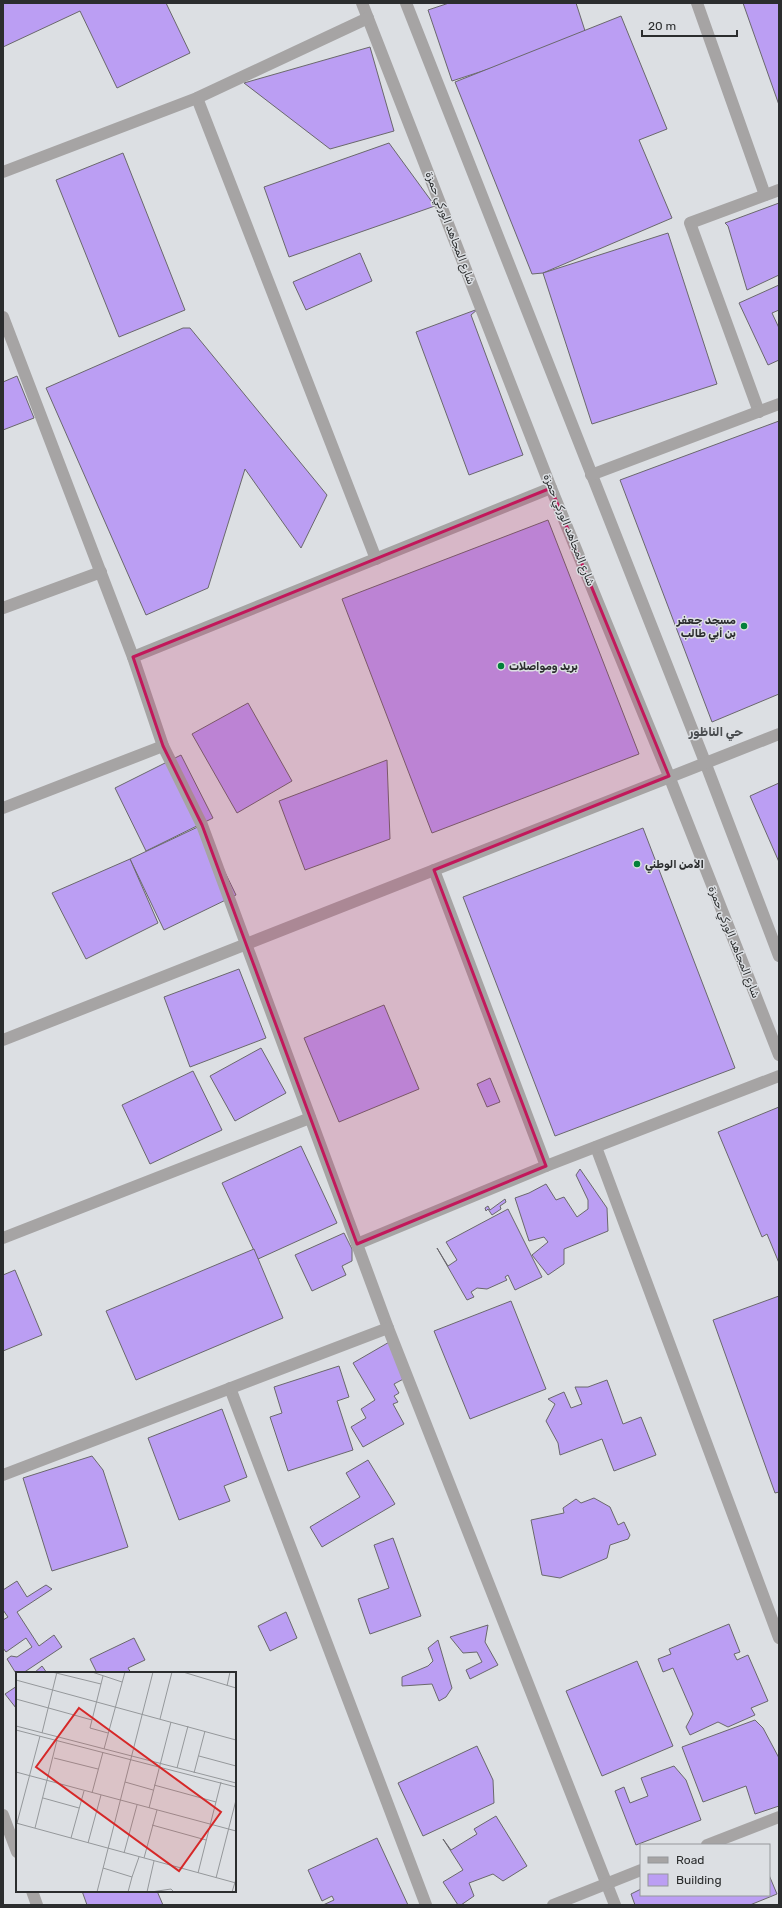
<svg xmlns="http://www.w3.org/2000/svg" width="782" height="1908" font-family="Rubik,'Noto Naskh Arabic',sans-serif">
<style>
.building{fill:#bb9ef3;stroke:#6a686c}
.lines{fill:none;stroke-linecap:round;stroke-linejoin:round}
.minor{stroke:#a6a4a4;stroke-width:12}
.marked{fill:#c2185b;fill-opacity:0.2;stroke:#c2185b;stroke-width:3;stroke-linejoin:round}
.poi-dot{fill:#02803a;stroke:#dcdfe3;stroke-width:1.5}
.labels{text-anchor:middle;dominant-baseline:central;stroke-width:3;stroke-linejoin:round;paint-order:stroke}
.street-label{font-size:11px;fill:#2b2d2e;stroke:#dcdfe3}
.poi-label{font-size:11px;font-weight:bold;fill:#2b2d2e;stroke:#dcdfe3;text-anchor:start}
.neighbourhood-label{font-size:12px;font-weight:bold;fill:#4a4d50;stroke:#dcdfe3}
.inset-road{fill:none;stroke:#95989b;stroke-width:1}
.view{fill:#d62828;fill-opacity:0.15;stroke:#d62828;stroke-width:2}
.inset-edge{fill:none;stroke:#2b2d2e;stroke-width:2}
</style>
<rect width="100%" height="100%" fill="#dcdfe3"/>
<g class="building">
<polygon points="3,3 166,3 190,53 117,88 80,11 3,47"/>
<polygon points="449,3 576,3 587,37 452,81 428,10"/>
<polygon points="743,3 779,3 779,105"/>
<polygon points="621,16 667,129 639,140 672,218 543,273 532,274 455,82"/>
<polygon points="370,47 394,131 330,149 244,83"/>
<polygon points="389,143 435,206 289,257 264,187"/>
<polygon points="123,153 185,310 119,337 56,180"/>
<polygon points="779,203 779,275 747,290 728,226 725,223"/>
<polygon points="668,233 717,384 592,424 543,273"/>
<polygon points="360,253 372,281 306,310 293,282"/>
<polygon points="779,285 779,310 772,313 779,328 779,360 768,365 739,303"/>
<polygon points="478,309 471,315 523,455 469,475 416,332"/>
<polygon points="183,328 190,328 327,495 301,548 245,469 208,588 146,615 46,388"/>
<polygon points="17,376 34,418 3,430 3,382"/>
<polygon points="779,421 779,694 712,722 620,480"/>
<polygon points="548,520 639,754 432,833 342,599"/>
<polygon points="248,703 292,781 237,813 192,734"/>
<polygon points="181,755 213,818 146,851 115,788"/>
<polygon points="387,760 390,839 305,870 279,801"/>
<polygon points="779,783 779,862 750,796"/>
<polygon points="202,825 236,895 164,930 130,859"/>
<polygon points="643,828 735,1068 555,1136 463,897"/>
<polygon points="130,859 158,923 86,959 52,893"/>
<polygon points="239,969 266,1038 190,1067 164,997"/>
<polygon points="384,1005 419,1089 339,1122 304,1038"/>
<polygon points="261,1048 286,1093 235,1121 210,1076"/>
<polygon points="193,1071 222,1130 150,1164 122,1105"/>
<polygon points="490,1078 500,1102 487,1107 477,1084"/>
<polygon points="779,1107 779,1263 767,1234 762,1237 718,1132"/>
<polygon points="301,1146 337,1223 258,1259 222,1183"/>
<polygon points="580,1169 607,1208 608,1231 564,1249 564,1264 548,1275 532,1255 548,1242 544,1237 529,1241 515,1198 529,1193 546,1184 556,1200 564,1197 577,1217 588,1209 588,1200 576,1175"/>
<polygon points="505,1199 506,1202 500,1206 501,1209 492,1215 488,1209 486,1211 485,1208 488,1206 490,1210"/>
<polygon points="508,1209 542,1277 515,1290 508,1275 505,1277 507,1280 487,1289 477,1288 471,1292 474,1297 467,1300 437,1248 448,1266 457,1260 446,1242"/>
<polygon points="344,1233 352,1249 352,1261 342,1266 346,1275 312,1291 295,1255"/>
<polygon points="254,1249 283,1318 136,1380 106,1311"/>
<polygon points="15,1270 42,1335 3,1351 3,1275"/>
<polygon points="779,1296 779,1492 775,1493 713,1320"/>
<polygon points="511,1301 546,1389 470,1419 434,1331"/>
<polygon points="391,1341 411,1375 394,1384 399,1393 394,1396 398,1402 393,1404 404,1424 363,1447 351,1427 366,1418 361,1409 375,1400 353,1363"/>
<polygon points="339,1366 349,1397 337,1401 353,1450 288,1471 270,1417 282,1413 274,1387"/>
<polygon points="607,1380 623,1424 641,1417 656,1455 614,1471 602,1439 560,1455 558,1443 546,1421 555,1404 548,1399 564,1392 571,1408 582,1404 575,1387 588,1387"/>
<polygon points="222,1409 247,1477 224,1486 230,1501 179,1520 148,1438"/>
<polygon points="92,1456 103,1470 128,1547 52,1571 23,1478"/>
<polygon points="368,1460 395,1504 322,1547 310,1527 360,1497 346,1473"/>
<polygon points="594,1498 610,1507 618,1525 624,1522 630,1535 628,1539 610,1545 607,1558 560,1578 542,1575 531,1520 564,1513 563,1508 576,1499 581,1503"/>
<polygon points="393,1538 421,1616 370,1634 358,1599 389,1588 374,1545"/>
<polygon points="17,1581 27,1597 46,1585 52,1589 17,1612 39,1646 54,1635 62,1647 23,1673 17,1673 17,1675 7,1659 11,1656 17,1657 32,1647 26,1638 6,1652 3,1648 3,1620 8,1617 3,1610 3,1590"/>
<polygon points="286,1612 297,1638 270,1651 258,1626"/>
<polygon points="729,1624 740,1652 734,1654 737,1660 748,1655 768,1701 751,1708 755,1715 728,1727 718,1722 690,1735 686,1727 693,1714 673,1668 663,1672 658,1659 671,1654 669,1649"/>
<polygon points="488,1625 485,1642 498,1665 470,1679 466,1670 482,1662 477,1652 463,1653 450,1637"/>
<polygon points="134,1638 145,1660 128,1668 131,1673 97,1673 90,1659"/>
<polygon points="438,1640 452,1688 446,1697 439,1701 432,1684 402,1686 402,1677 428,1666 433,1661 428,1648"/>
<polygon points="637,1661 673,1746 602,1776 566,1691"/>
<polygon points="42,1666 47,1673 34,1673"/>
<polygon points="17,1686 17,1707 16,1708 5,1694"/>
<polygon points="755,1720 763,1728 779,1758 779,1806 755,1814 746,1786 703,1802 682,1747"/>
<polygon points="477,1746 493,1780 494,1803 423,1836 398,1783"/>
<polygon points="674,1766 686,1780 701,1820 636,1845 615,1791 624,1787 630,1803 648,1796 641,1778"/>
<polygon points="496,1816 527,1866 503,1881 493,1874 469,1883 474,1896 461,1905 458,1905 443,1882 463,1870 443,1839 451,1850 477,1834 474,1829"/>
<polygon points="377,1838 408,1905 323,1905 334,1900 332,1896 322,1901 308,1870"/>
<polygon points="769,1875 777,1894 750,1905 635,1905 631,1894 641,1889 641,1895 769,1895"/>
<polygon points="82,1891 157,1891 163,1905 87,1905"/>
</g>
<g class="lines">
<g class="minor">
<polyline points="362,3 551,488 669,776 779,1055"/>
<polyline points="406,3 705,762 779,956"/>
<polyline points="697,3 765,195"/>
<polyline points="197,98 376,559"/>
<polyline points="3,172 197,98 368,18"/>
<polyline points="3,317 133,657 163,746 202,825 388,1328 615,1905"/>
<polyline points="759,412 690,223 779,190"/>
<polyline points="591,475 779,404"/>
<polyline points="3,608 101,572"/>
<polyline points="133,657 551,488"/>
<polyline points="3,808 163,746"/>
<polyline points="434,870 546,1166"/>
<polyline points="3,1040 779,734"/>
<polyline points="596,1147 779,1638"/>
<polyline points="3,1238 310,1118"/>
<polyline points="357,1244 546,1166 779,1076"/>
<polyline points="230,1388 426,1905"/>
<polyline points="3,1475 388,1328"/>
<polyline points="3,1815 17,1852"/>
<polyline points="707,1845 779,1817"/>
<polyline points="32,1891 37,1905"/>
<polyline points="553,1905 641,1870"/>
</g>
</g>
<path class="marked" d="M551,488L669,776L434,870L546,1166L357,1244L202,825L163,746L133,657Z"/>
<g class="poi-dot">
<circle cx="744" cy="626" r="4"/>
<circle cx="501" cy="666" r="4"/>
<circle cx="637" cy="864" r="4"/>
</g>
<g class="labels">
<g class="street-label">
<text transform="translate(450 228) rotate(69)">شارع المجاهد الوركي حمزة</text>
<text transform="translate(569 530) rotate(68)">شارع المجاهد الوركي حمزة</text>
<text transform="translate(734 942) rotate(68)">شارع المجاهد الوركي حمزة</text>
</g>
<g class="poi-label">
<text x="736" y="620" text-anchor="end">مسجد جعفر<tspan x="736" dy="13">بن أبي طالب</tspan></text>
<text x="509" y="666">بريد ومواصلات</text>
<text x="645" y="864">الأمن الوطني</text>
</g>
<g class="neighbourhood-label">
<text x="716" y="732">حي الناظور</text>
</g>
</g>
<g transform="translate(16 1672)">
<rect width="220" height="220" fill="#dcdfe3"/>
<path class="inset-road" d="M36,0L85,12M76,0L106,10M167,0L220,16M87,4L74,56L92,61M0,8L220,68M211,14L214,0M0,27L76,48M144,47L156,0M0,54L220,111M0,58L220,115M26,61L41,0M88,77L109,0M183,84L220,94M38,86L82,97M161,96L172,54M0,100L220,159M178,101L189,59M109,110L137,118M138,113L200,130M76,121L87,80M27,126L63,136M133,136L155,50M0,151L220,211M1,151L24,64M136,153L190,168M19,156L41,68M55,166L68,119M72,171L85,123M108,181L121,133M128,186L141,138M87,196L116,205L123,185M182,201L205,110M200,206L220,128M81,220L137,0M112,220L116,205M131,220L138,189M135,220L155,217L158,220M216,220L220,207"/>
<path class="view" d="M63,36L205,140L163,199L20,95Z"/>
<rect width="220" height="220" class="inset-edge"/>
</g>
<rect width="782" height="1908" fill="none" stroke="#2b2d2e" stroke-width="8"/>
<rect x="640" y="1844" width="130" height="52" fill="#dcdfe3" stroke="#95989b"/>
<rect x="648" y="1857" width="20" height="6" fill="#a6a4a4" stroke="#95989b"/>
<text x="676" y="1864" font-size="12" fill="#2b2d2e">Road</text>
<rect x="648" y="1874" width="20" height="12" fill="#bb9ef3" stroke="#95989b"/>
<text x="676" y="1884" font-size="12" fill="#2b2d2e">Building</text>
<path d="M642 30v6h95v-6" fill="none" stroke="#2b2d2e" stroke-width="2"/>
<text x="648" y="30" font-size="12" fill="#2b2d2e" stroke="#dcdfe3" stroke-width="3" paint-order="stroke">20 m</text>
</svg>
